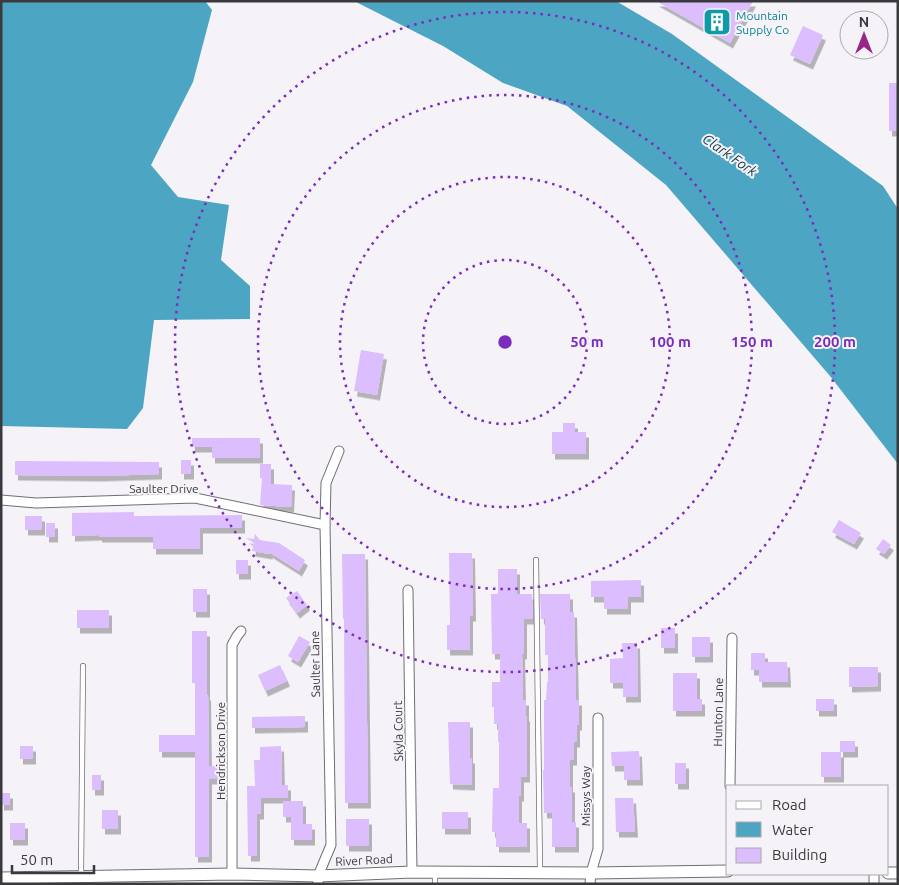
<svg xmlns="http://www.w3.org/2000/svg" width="899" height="885" font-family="Ubuntu,sans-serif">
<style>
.water{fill:#4ca6c3}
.building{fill:#dcbdfe;filter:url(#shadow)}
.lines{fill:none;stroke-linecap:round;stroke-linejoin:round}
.service-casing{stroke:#706e73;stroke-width:6}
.minor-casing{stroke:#706e73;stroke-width:11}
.tertiary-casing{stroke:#706e73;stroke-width:13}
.service{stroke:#fff;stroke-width:4.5}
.minor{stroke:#fff;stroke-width:9}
.tertiary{stroke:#fff;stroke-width:11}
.ring{fill:none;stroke:#7b2cbf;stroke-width:2.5;stroke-dasharray:2.5 5}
.labels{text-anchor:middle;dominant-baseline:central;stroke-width:4;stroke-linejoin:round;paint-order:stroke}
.culture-label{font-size:12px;fill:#0d838f;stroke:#f5f3f8;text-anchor:start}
.street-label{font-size:12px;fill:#3a393b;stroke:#f5f3f8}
.water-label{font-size:14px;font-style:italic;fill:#0f3845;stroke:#f5f3f8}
.centre{fill:#7b2cbf;stroke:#f5f3f8;stroke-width:2.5}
.ring-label{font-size:15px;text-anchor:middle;font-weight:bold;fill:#7b2cbf;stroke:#f5f3f8;stroke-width:4;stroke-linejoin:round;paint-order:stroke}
</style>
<defs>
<filter id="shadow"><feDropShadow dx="3" dy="5.5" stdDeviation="0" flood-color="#0004"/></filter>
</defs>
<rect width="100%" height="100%" fill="#f5f3f8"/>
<g class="water">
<polygon points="1,1 205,1 212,10 193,82 151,165 178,197 229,205 221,260 250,286 250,319 154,320 143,408 127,429 1,426"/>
<polygon points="354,1 616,1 672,34 883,186 898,209 898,464 830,376 666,185 567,106 503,83 443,46"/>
</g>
<g class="building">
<polygon points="656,1 753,1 730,43"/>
<polygon points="803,26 823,35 810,64 790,55"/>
<rect x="889" y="83" width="9" height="48"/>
<polygon points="361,350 384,354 377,395 354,391"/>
<polygon points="563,423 575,423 575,432 586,432 586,454 552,454 552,432 563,432"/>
<polygon points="192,438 260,438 260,458 212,458 212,447 192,447"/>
<rect x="181" y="460" width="10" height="14"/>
<polygon points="15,461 159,462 159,474 100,476 15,475"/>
<polygon points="260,464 271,464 271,484 292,485 291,507 260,505 262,478 260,478"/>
<polygon points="134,512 134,516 242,515 242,528 200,528 200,549 153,549 153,537 99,537 99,535 72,536 72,513"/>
<rect x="25" y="516" width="17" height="14"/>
<polygon points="839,520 861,533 854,544 832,532"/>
<rect x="46" y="523" width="9" height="14"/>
<polygon points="255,534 260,540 279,543 305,560 299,571 269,552 270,554 252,551 254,543 246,538 254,539"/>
<polygon points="883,539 891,545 884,554 876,549"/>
<polygon points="449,553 472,553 473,616 470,616 470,650 447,650 447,625 450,625"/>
<polygon points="342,554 365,554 368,803 345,803 344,619 343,619"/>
<rect x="236" y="560" width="12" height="14"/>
<polygon points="498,569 517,569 517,594 532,594 533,619 524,619 524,654 522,654 523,700 526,700 526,716 527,716 527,777 521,777 521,796 519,796 519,823 527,823 527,847 496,847 496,832 492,832 493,788 499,788 499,742 498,742 498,724 494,724 494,707 492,707 492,682 500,682 500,654 492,654 491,594 498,594"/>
<polygon points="641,580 641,597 628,597 628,609 604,609 604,597 591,597 591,581"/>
<rect x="193" y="589" width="14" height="23"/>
<polygon points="297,591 307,605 297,613 286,598"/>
<polygon points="540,594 570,594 570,612 574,612 576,700 579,700 579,725 577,725 577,742 574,742 574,760 570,760 570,787 572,787 572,822 576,822 576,847 552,847 552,813 544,813 543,770 544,770 544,700 546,700 547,682 548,682 548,655 545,655 545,619 541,619"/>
<rect x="77" y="610" width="32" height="18"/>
<rect x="661" y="628" width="14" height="20"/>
<polygon points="192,631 207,631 207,695 208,695 209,766 218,766 218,779 209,779 209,857 195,857 195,752 159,752 159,735 195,735 195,683 192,683"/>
<polygon points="299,636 310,642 298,662 288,656"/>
<rect x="692" y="637" width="18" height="20"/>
<polygon points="622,643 637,643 638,697 623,697 623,683 610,683 610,659 623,658"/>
<polygon points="751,653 765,653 765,662 787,662 788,682 759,682 759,670 751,670"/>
<polygon points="280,665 287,681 265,691 258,675"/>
<polygon points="849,667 878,667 878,686 849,687"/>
<polygon points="673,673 697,673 697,699 702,699 702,711 673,711"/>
<rect x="816" y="699" width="18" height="12"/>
<polygon points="305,716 305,727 252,728 252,717"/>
<polygon points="448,722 470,722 470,758 472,758 472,785 450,784"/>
<polygon points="840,741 855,741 855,752 841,752 841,777 821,777 821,752 840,752"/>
<rect x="20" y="746" width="13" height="13"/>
<polygon points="281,746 282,785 288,785 288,798 261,798 261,814 257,814 257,856 248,856 247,786 255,786 254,760 260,760 260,747"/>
<polygon points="639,751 640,780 624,780 624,766 612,766 611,752"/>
<rect x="675" y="763" width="11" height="21"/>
<rect x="92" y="775" width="9" height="15"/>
<rect x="1" y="793" width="9" height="12"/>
<polygon points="615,798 633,798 635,832 616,832"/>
<polygon points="283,801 303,801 303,824 312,824 312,840 291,840 291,817 283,817"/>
<rect x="102" y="810" width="16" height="19"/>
<rect x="442" y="812" width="26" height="17"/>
<rect x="346" y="819" width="23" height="27"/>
<rect x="10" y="823" width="15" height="17"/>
</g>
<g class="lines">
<defs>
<g id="service">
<polyline points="536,560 540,871"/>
<polyline points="81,875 83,666"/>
<polyline points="435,884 435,873"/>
</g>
<g id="minor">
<polyline points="1,500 36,503 195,498 325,525"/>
<polyline points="408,590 412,872"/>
<polyline points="730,786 732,638"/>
<polyline points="232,874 232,645 237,636 241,631"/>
<polyline points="874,874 874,884"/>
<polyline points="318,884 318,876 331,845 325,525 326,483 339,451"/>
<polyline points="590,884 591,873 598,849 598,718"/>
</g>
<g id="tertiary">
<polyline points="888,873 898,873"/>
<polyline points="1,878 232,874 318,876 412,872 591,873 728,871"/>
</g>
</defs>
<use href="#service" class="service-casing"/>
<use href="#minor" class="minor-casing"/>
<use href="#tertiary" class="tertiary-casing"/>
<use href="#service" class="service"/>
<use href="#minor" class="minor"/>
<use href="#tertiary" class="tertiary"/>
</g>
<g class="ring">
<circle cx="505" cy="342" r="82"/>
<circle cx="505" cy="342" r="165"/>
<circle cx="505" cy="342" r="247"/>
<circle cx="505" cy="342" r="330"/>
</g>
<defs>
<symbol id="building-square" viewBox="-11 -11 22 22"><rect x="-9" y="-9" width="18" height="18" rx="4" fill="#0f9aa8" stroke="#f5f3f8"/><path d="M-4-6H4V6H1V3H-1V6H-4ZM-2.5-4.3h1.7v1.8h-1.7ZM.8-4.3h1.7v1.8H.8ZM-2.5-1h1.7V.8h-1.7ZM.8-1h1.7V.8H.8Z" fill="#fff"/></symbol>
</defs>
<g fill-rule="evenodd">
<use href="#building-square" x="701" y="6" width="32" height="32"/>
</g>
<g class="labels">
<g class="culture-label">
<text x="736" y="15">Mountain<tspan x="736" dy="14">Supply Co</tspan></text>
</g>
<g class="street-label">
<text x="164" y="488">Saulter Drive</text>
<text transform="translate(315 664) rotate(-91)">Saulter Lane</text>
<text transform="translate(718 712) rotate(-89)">Hunton Lane</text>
<text transform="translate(398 731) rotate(-91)">Skyla Court</text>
<text transform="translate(220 751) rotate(-90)">Hendrickson Drive</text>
<text transform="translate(585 796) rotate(-90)">Missys Way</text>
<text transform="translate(364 860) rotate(-3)">River Road</text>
</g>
<g class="water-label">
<text transform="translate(730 155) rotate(35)">Clark Fork</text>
</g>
</g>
<circle cx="505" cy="342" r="8" class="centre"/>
<g class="ring-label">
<text x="587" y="347">50 m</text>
<text x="670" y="347">100 m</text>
<text x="752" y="347">150 m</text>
<text x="835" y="347">200 m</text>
</g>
<rect width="899" height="885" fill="none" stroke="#3a393b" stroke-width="5"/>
<rect x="726" y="785" width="162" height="90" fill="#f5f3f8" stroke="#aaa9ac"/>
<rect x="736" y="801" width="25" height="8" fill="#ffffff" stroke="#aaa9ac"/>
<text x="772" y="810" font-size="15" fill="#3a393b">Road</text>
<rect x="736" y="822" width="25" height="15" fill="#4ca6c3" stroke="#aaa9ac"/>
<text x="772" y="835" font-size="15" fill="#3a393b">Water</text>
<rect x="736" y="848" width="25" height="15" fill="#dcbdfe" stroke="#aaa9ac"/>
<text x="772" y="860" font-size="15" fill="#3a393b">Building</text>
<g transform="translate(864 35)"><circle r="24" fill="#f5f3f8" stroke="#aaa9ac"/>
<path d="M0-4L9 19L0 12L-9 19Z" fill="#982887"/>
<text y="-8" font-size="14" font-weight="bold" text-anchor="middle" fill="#3a393b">N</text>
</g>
<path d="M12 865v8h82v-8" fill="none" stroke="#3a393b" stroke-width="2.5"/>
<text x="20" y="865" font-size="15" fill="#3a393b" stroke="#f5f3f8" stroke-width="4" paint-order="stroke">50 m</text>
</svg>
